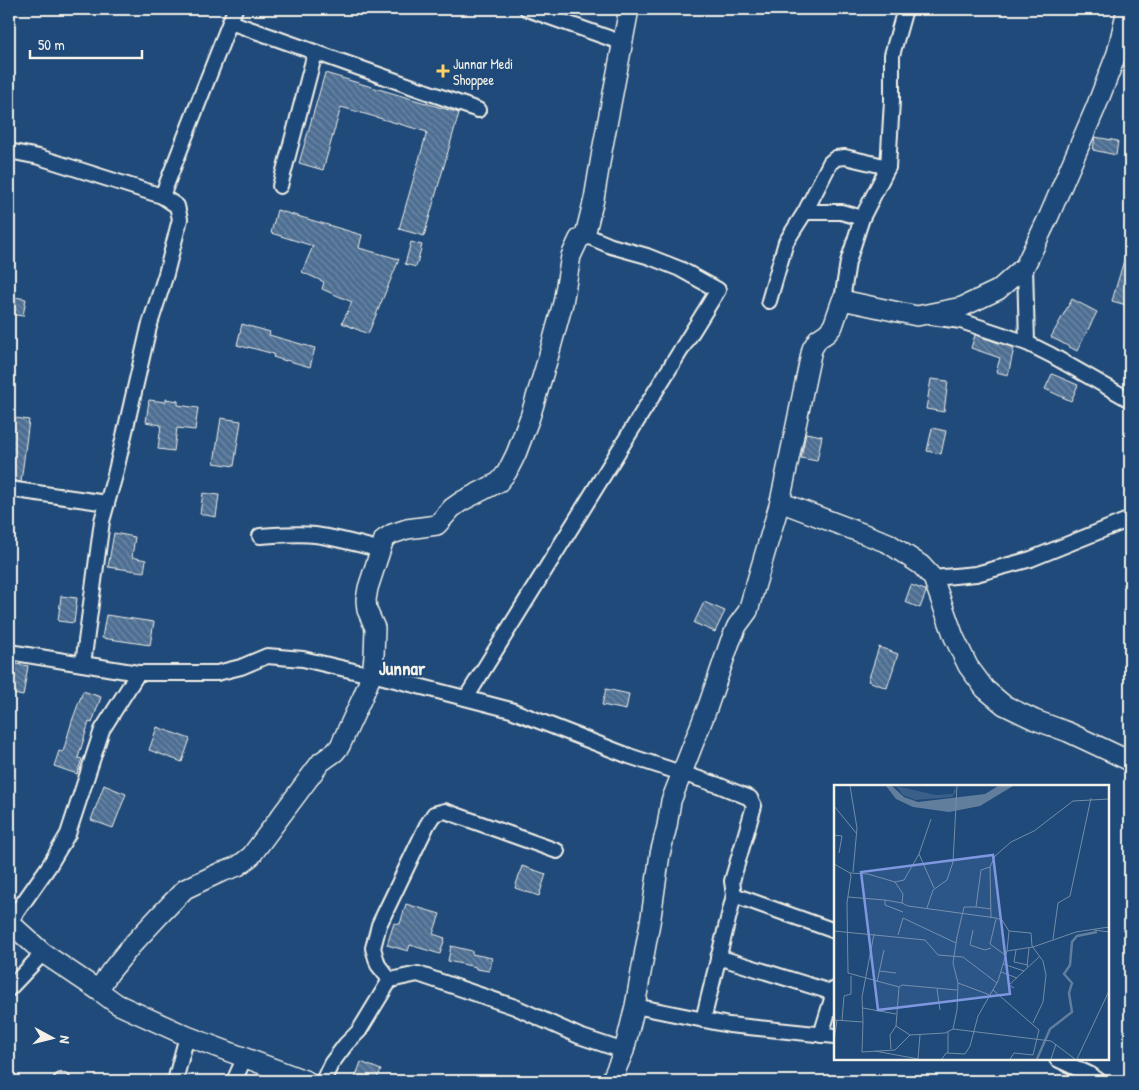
<svg xmlns="http://www.w3.org/2000/svg" width="1139" height="1090" font-family="'Patrick Hand',sans-serif">
<style>
.building{fill:url(#building-back-hatch);stroke:#f4f1e8}
.lines{fill:none;stroke-linecap:round;stroke-linejoin:round}
.street-casing{stroke:#f4f1e8;stroke-width:18}
.secondary-casing{stroke:#f4f1e8;stroke-width:22}
.street{stroke:#1f4a7a;stroke-width:14}
.secondary{stroke:#1f4a7a;stroke-width:19}
.poi-dot{fill:#ffd166;stroke:#1f4a7a;stroke-width:2}
.labels{text-anchor:middle;dominant-baseline:central;stroke-width:4.5;stroke-linejoin:round;paint-order:stroke}
.poi-label{font-size:14px;fill:#f4f1e8;stroke:#1f4a7a;text-anchor:start}
.district-label{font-size:19px;font-weight:bold;fill:#f4f1e8;stroke:#1f4a7a}
.inset-river{fill:none;stroke:#627e9d;stroke-width:2.5}
.inset-road{fill:none;stroke:#748da6;stroke-width:1}
.view{fill:#7e97df;fill-opacity:0.15;stroke:#7e97df;stroke-width:2.5}
.inset-edge{fill:none;stroke:#f4f1e8;stroke-width:2.5}
</style>
<defs>
<pattern id="building-back-hatch" width="6" height="6" patternUnits="userSpaceOnUse" patternTransform="scale(1.25)"><rect width="6" height="6" fill="#4d6e92"/><path d="M-1 5l2 2M0 0l6 6M5-1l2 2" fill="none" stroke="#708aa6"/></pattern>
</defs>
<rect width="100%" height="100%" fill="#1f4a7a"/>
<filter id="ink" filterUnits="userSpaceOnUse"><feTurbulence type="fractalNoise" baseFrequency=".02" numOctaves="2"/><feDisplacementMap in="SourceGraphic" scale="10" xChannelSelector="R" yChannelSelector="G"/><feConvolveMatrix kernelMatrix="1 2 1 2 8 2 1 2 1" color-interpolation-filters="sRGB"/></filter>
<g filter="url(#ink)">
<g class="building">
<polygon points="325,73 459,113 424,236 399,229 427,132 341,107 323,170 299,163"/>
<polygon points="1095,137 1118,141 1116,155 1093,150"/>
<polygon points="277,210 362,235 359,248 399,259 396,267 368,334 342,323 352,302 322,289 324,282 302,272 313,246 271,233"/>
<polygon points="411,242 422,245 416,267 405,264"/>
<polygon points="1127,250 1130,251 1130,306 1112,301"/>
<polygon points="9,296 26,299 23,316 9,314"/>
<polygon points="1072,299 1097,312 1077,351 1051,337"/>
<polygon points="242,324 270,332 269,335 315,348 310,367 286,360 286,361 273,357 274,354 248,347 248,348 237,345"/>
<polygon points="975,335 1014,348 1008,375 996,372 1000,358 971,348"/>
<polygon points="1052,374 1078,385 1071,401 1045,389"/>
<polygon points="931,379 948,381 944,412 926,409"/>
<polygon points="166,399 178,401 178,405 198,408 195,430 177,428 174,451 158,449 161,425 146,422 149,400 166,402"/>
<polygon points="9,417 29,420 21,482 9,480"/>
<polygon points="221,418 241,421 234,466 214,463"/>
<polygon points="932,428 946,431 941,454 927,451"/>
<polygon points="806,433 822,436 817,461 801,458"/>
<polygon points="203,493 219,495 216,517 200,514"/>
<polygon points="114,533 135,537 132,557 146,560 144,572 108,567"/>
<polygon points="911,585 925,590 926,592 920,608 905,602"/>
<polygon points="61,596 77,598 74,623 58,621"/>
<polygon points="704,602 725,611 715,632 694,623"/>
<polygon points="106,615 154,622 150,645 102,638"/>
<polygon points="879,647 898,654 887,688 868,681"/>
<polygon points="9,663 28,666 23,696 9,693"/>
<polygon points="606,689 629,694 626,710 602,705"/>
<polygon points="83,691 101,697 92,723 89,722 78,758 82,759 77,774 54,766 59,751 63,752 72,721"/>
<polygon points="157,727 190,739 182,762 149,750"/>
<polygon points="104,785 126,794 113,828 91,820"/>
<polygon points="522,866 546,874 539,896 515,888"/>
<polygon points="406,904 440,914 433,934 445,938 440,954 410,945 408,951 387,945 394,923 400,924"/>
<polygon points="451,946 472,951 472,954 492,958 489,971 476,969 476,967 448,961"/>
<polygon points="361,1062 381,1070 376,1081 354,1081"/>
</g>
<g class="lines">
<defs>
<g id="street">
<polyline points="527,9 623,43"/>
<polyline points="230,22 478,110"/>
<polyline points="9,151 39,157 162,196 177,206 180,219 166,274 149,327 115,475 102,521 83,664"/>
<polyline points="888,167 892,101 892,55 905,9"/>
<polyline points="280,186 315,53"/>
<polyline points="162,196 235,9"/>
<polyline points="805,212 841,212 862,218"/>
<polyline points="1025,266 1027,343 1051,355 1130,400"/>
<polyline points="769,301 786,242 805,212 830,163 836,158 845,157 888,167 862,218 848,262 842,300"/>
<polyline points="931,317 961,321 1027,343"/>
<polyline points="9,489 107,503"/>
<path d="M260,536C278,535 297,533 315,535C337,538 359,544 381,550"/>
<polyline points="933,578 976,574 1031,559 1130,519"/>
<polyline points="9,652 138,673 217,673 241,667 267,656 303,659 358,672 372,674 511,710 629,756 718,785 750,798 754,806 732,881 734,895 835,931"/>
<polyline points="466,698 718,290 680,269 647,256 611,246 585,235"/>
<polyline points="9,923 49,866 68,834 102,730 138,673"/>
<polyline points="718,957 834,993"/>
<polyline points="390,980 378,965 373,948 379,925 427,825 434,814 445,811 557,851"/>
<polyline points="9,989 43,953"/>
<polyline points="635,1006 729,1025 835,1036"/>
<polyline points="703,1020 734,895"/>
<polyline points="821,1035 835,989"/>
<polyline points="1057,1059 1091,1075 1099,1081"/>
<polyline points="61,1081 63,1081"/>
<polyline points="175,1081 187,1036"/>
<polyline points="234,1081 245,1057"/>
<polyline points="323,1081 331,1064 346,1044 359,1031 390,980 418,974 515,1007 579,1036 624,1051"/>
</g>
<g id="secondary">
<polyline points="780,502 888,543 921,565 933,578 954,637 968,666 985,689 1004,705 1035,720 1068,732 1130,761"/>
<polyline points="9,922 43,953 98,990 117,1004 187,1036 307,1081"/>
<polyline points="98,990 110,972 132,945 159,916 185,889 219,873 238,866 251,856 321,762 335,752 340,746 363,696 372,674 374,656 375,628 367,610 366,600 368,588 384,539 392,534 407,529 437,525 452,508 462,501 499,482 507,472 516,454 530,417 548,358 563,303 571,256 579,239 585,235 594,199 602,151 629,9"/>
<polyline points="611,1081 624,1051 635,1006 651,917 660,854 667,826 671,801 708,706 730,642 737,626 748,611 780,502 812,349 818,339 827,333 833,326 842,300 917,316 962,307 998,290 1025,266 1049,216 1096,107 1117,53 1127,9"/>
</g>
</defs>
<use href="#street" class="street-casing"/>
<use href="#secondary" class="secondary-casing"/>
<use href="#street" class="street"/>
<use href="#secondary" class="secondary"/>
</g>
</g>
<path class="poi-dot" d="M440.5 63.5h5v5h5v5h-5v5h-5v-5h-5v-5h5z"/>
<g class="labels">
<g class="poi-label">
<text x="453" y="63">Junnar Medi<tspan x="453" dy="16">Shoppee</tspan></text>
</g>
<g class="district-label">
<text x="402" y="668">Junnar</text>
</g>
</g>
<g transform="translate(834 785)">
<rect width="275" height="275" fill="#1f4a7a"/>
<path d="M62,1L102,10L119,9L121,1L122,7L118,12L81,15L69,10Z" fill="#3a5f88"/>
<path d="M52,1H58L70,12L84,17L151,9L164,1H179L146,21L115,27L79,22L62,14Z" fill="#627e9d"/>
<path class="inset-river" d="M203,274L216,244L238,227L235,208L238,198L230,189L236,180L238,157L243,151L263,147"/>
<path class="inset-road" d="M16,1L23,43L19,87M0,21L23,49M0,50L8,51L5,68M85,69L97,34M0,79L16,88L17,91L13,118L14,188L65,202L68,200L123,205M156,82L157,133M16,88L34,89L61,97L69,109L68,118L74,121L162,133L168,135L175,146L197,148L198,161L209,176L212,190L209,217L199,238M61,97L70,95L85,69L100,103M14,112L51,115M68,118L51,115V120L69,127M142,122L157,124M93,123L99,105L113,95L119,77L123,1M162,134L156,159L171,170M139,145L136,160L151,165L157,163M260,145L275,147M0,146L91,155L104,170L129,172L163,198M64,150L69,133L122,158M219,154L224,118L236,111L257,13M182,165L180,177L194,180M173,166L175,146M169,179L190,186M193,182L195,163M46,186L62,188M167,187L183,193M43,197L50,165M124,198L156,210M65,202L62,241L76,250M180,203L175,200L206,171M103,204L106,225M159,205L205,245L199,270L180,268L176,274M29,223L62,229M0,235L29,237L28,267L61,265L76,250L111,248L119,244L217,256L241,274M8,235L10,211L17,209V191M29,237L28,212L40,149M119,244L123,225L124,198L119,178L123,152L130,122H142L147,85L156,82L161,71L177,57L200,46L239,16L275,14M0,256L3,235M57,264L56,250L62,241M41,266L84,274M114,268V247M84,274L86,250M108,274L112,268L131,269L136,261L144,231L164,196L173,166L199,162L242,147L275,142M217,274L222,259M243,274L275,206"/>
<path class="view" d="M159,70L176,209L44,225L27,87Z"/>
<rect width="275" height="275" class="inset-edge"/>
</g>
<rect width="1139" height="1090" fill="none" stroke="#1f4a7a" stroke-width="30"/>
<rect x="15" y="15" width="1109" height="1060" fill="none" stroke="#f4f1e8" stroke-width="2" filter="url(#ink)"/>
<g transform="translate(52 1038) rotate(97)" stroke="#1f4a7a" stroke-width="4" paint-order="stroke">
<path d="M0-4L9 19L0 12L-9 19Z" fill="#f4f1e8"/>
<text y="-8" font-size="14" font-weight="bold" text-anchor="middle" fill="#f4f1e8">N</text>
</g>
<path d="M30 50v8h112v-8" fill="none" stroke="#f4f1e8" stroke-width="2.5"/>
<text x="38" y="50" font-size="15" fill="#f4f1e8" stroke="#1f4a7a" stroke-width="4" paint-order="stroke">50 m</text>
</svg>
